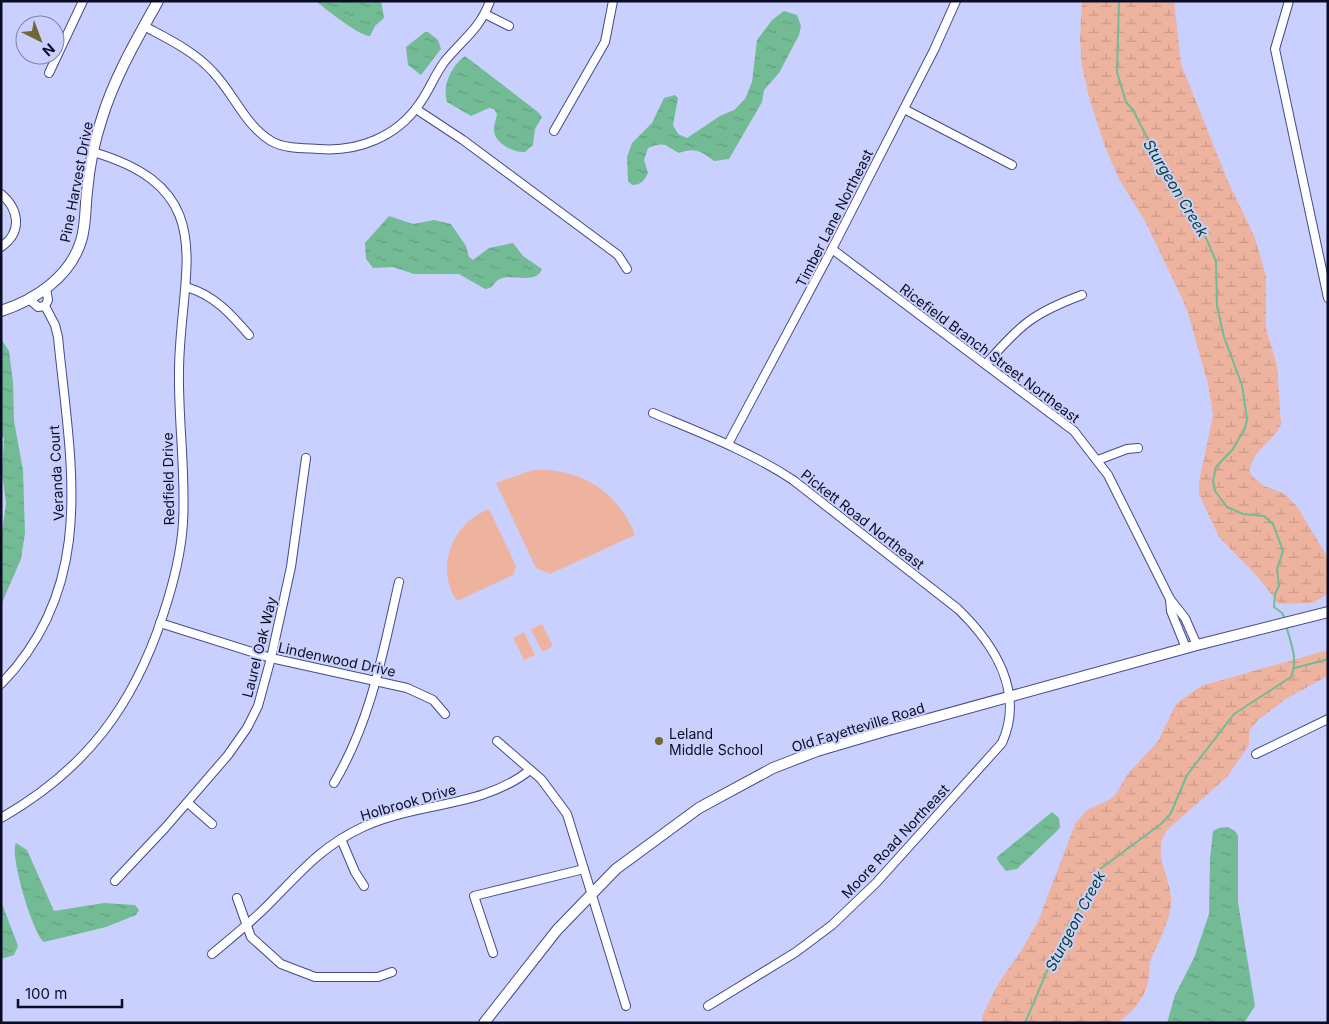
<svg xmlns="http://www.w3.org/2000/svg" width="1329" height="1024" font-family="Inter,sans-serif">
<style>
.wetland{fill:url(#wetland-marsh)}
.garden{fill:#edb39f}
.water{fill:url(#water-ripples)}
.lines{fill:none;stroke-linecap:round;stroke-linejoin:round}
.stream{stroke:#72bb94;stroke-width:2}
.minor-casing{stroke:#46498a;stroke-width:10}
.tertiary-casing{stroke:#46498a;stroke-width:12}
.minor{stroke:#fff;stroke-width:8}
.tertiary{stroke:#fff;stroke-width:10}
.poi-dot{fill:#706734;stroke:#cad0fd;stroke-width:2}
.labels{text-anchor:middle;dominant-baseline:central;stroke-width:4;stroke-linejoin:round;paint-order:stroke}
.street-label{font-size:14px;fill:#0b0b25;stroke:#cad0fd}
.poi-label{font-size:14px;fill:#0b0b25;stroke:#cad0fd;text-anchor:start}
.water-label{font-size:15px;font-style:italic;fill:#054229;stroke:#cad0fd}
</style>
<defs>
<pattern id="wetland-marsh" width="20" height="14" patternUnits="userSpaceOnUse" patternTransform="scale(1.25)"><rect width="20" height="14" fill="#edb39f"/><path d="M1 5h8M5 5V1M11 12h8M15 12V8" fill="none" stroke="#ca9989"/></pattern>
<pattern id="water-ripples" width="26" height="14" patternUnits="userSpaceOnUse" patternTransform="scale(1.25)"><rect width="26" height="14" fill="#72bb94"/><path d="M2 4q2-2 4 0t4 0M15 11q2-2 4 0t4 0" fill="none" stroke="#619f7f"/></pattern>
</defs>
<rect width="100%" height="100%" fill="#cad0fd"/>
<g class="wetland">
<path d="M1082,1H1174L1181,64L1227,179L1255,238L1266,276V329L1277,365L1281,424C1274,442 1251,450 1250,471L1252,476L1264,486L1285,494L1298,508L1328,558V594L1313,603L1279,604L1257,576L1219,537L1199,494V482L1213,415L1208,384L1188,313L1180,294L1145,221L1119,179L1105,147L1089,97L1082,67L1080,39Z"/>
<path d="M1328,650V676L1287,698L1258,720L1249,731V745L1227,777L1168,829C1149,854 1173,877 1171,905C1169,923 1158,943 1151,959C1148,967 1150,974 1148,982C1145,998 1130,1016 1116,1023H983L982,1016L998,984L1023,948L1039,919L1075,824L1087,810L1109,800L1116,794L1127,775L1158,741L1176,704L1201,686Z"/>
</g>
<g class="garden">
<path d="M533,470C579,467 619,492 635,535L550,574L536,568L496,483Z"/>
<path d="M489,509L516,566L513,575L457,601C434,568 453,522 489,509Z"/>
<polygon points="542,624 553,646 542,652 531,629"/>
<polygon points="524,632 535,655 524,660 513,638"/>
</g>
<g class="water">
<path d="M316,1H381L384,18L375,26L370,36C361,37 325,9 316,1Z"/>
<path d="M784,11L797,15L801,26L799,35L779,73L764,90L762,102L729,159L714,161C701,151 695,147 679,153C664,145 666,141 648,148L644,160L648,173C644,181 641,185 632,185L628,181L627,157L632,143L652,123L664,98L675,95L678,98L673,125L678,134L687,138L720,116L734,110L745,99L752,82L757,40L772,20Z"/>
<polygon points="425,32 428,32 438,40 441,49 421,75 408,65 406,47"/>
<path d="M465,56L538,112L542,117L535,129L533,145L525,152C514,153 494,143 494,130C494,125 496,119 497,114L494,109L489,108L471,116L447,102C442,86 451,66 465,56Z"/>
<path d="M389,216L413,224L434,220L451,224L466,246L469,257L473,260L489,248L513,243L523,256L542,269C536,286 510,272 498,280C495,282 493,286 490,288L485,289L459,274H414L393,267L373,268L366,259L365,243Z"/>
<polygon points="1,339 9,351 13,382 14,421 23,470 25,533 21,559 1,605 1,540 6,503 2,472 4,438 1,436"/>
<polygon points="1052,812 1059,818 1060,827 1058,830 1017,869 1006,871 998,861 997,857"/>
<polygon points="1228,827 1235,831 1238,836 1238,902 1255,1006 1244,1023 1167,1023 1175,995 1194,958 1209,914 1210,859 1213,831 1219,828"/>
<path d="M16,843L27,850L54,911L104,903L135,905L139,910L136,915L106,927L44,942C33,934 9,854 16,843Z"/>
<polygon points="1,901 18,946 14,955 1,959"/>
</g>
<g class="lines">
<g class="stream">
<polyline points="1119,1 1117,72 1126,102 1133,110 1169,180 1199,222 1216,261 1217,306 1224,337 1242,385 1247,419 1245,428 1233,449 1216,467 1213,481 1215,491 1227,507 1243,514 1264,516 1273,524 1283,551 1277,569 1279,586 1275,594 1274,607 1282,613 1285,619"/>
<polyline points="1295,668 1328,659"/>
<path d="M1025,1023L1055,952L1100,869L1161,824L1171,813L1187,775L1234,714L1291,677C1298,661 1292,646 1287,629"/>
</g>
<defs>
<g id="minor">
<polyline points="1289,1 1275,49 1328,298"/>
<polyline points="485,14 509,26"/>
<path d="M144,26C168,39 194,51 213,72C234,94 244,124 271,141C285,149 303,148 319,149C358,152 397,137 420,103C430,89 435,74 445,61C463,39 480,29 490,1"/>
<polyline points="49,73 83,1"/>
<polyline points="416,109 463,140 618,255 627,269"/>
<polyline points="904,109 1012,165"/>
<polyline points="554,131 605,42 613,1"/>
<path d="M1,194C19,209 23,232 1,247"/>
<polyline points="832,249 1074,431 1108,475 1170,599 1185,618 1197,645"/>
<path d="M186,287C214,295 230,313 249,335"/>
<polyline points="29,299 38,307 45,306"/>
<polyline points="45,306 48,300 46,288"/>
<path d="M986,364C1020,325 1033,313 1082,295"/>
<path d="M653,413C701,433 749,451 793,480L958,609C994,644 1025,692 1002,743L876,883L832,925L796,952L708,1006"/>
<polyline points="728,444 832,249 934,50 956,1"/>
<polyline points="1098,460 1127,449 1138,448"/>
<polyline points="1170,599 1171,611 1186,648"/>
<polyline points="160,623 271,658 407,688 433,700 445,714"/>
<path d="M1,684C99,584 70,461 58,337L55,325L45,306"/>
<polyline points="497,741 541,779 567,814 626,1006"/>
<polyline points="1256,754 1328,719"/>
<path d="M334,783C371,721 383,652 399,582"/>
<polyline points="188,803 212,824"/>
<path d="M1,818C85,770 133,707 163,615C173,585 181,555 183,523C186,472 178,421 179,370C180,269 223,190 93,152"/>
<polyline points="341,839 355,872 364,886"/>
<polyline points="115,881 165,828 228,755 247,728 258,706 271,658 291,567 306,458"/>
<polyline points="237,898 251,937 281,964 315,977 378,977 392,972"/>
<polyline points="493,953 474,896 584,869"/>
<path d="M212,954C231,938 250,923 267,906C299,874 320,847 363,827C416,802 483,808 530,770"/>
</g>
<g id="tertiary">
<path d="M1,311C35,300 70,277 81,241C86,226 85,208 87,192C89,167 94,142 102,118C115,76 137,39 158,1"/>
<polyline points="484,1023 557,930 616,869 699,808 773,768 817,751 885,731 1197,645 1328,612"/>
</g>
</defs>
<use href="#minor" class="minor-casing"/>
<use href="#tertiary" class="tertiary-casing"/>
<use href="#minor" class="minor"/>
<use href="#tertiary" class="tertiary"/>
</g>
<circle class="poi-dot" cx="659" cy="741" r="5"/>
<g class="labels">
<g class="street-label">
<text transform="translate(76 182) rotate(-79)">Pine Harvest Drive</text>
<text transform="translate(834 218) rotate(-63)">Timber Lane Northeast</text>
<text transform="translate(990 353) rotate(37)">Ricefield Branch Street Northeast</text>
<text transform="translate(56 473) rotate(-93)">Veranda Court</text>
<text transform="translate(168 479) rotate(-91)">Redfield Drive</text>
<text transform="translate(863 519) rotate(38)">Pickett Road Northeast</text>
<text transform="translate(259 647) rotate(-76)">Laurel Oak Way</text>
<text transform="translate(337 659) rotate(12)">Lindenwood Drive</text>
<text transform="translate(858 727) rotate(-17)">Old Fayetteville Road</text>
<text transform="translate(408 802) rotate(-16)">Holbrook Drive</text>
<text transform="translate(895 841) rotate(-47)">Moore Road Northeast</text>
</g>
<g class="poi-label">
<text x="669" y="733">Leland<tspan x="669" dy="16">Middle School</tspan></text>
</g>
<g class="water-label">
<text transform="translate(1176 188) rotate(59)">Sturgeon Creek</text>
<text transform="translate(1075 921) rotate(-62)">Sturgeon Creek</text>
</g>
</g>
<rect width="1329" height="1024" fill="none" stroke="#0b0b25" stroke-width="5"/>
<g transform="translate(40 40) rotate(138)"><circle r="24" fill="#cad0fd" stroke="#7e81a7"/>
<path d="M0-4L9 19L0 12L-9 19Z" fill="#706734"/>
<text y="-8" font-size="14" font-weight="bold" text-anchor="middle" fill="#0b0b25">N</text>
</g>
<path d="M18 999v8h104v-8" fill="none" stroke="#0b0b25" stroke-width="2.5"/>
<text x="25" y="999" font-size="15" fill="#0b0b25" stroke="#cad0fd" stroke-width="4" paint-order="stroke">100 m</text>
</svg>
